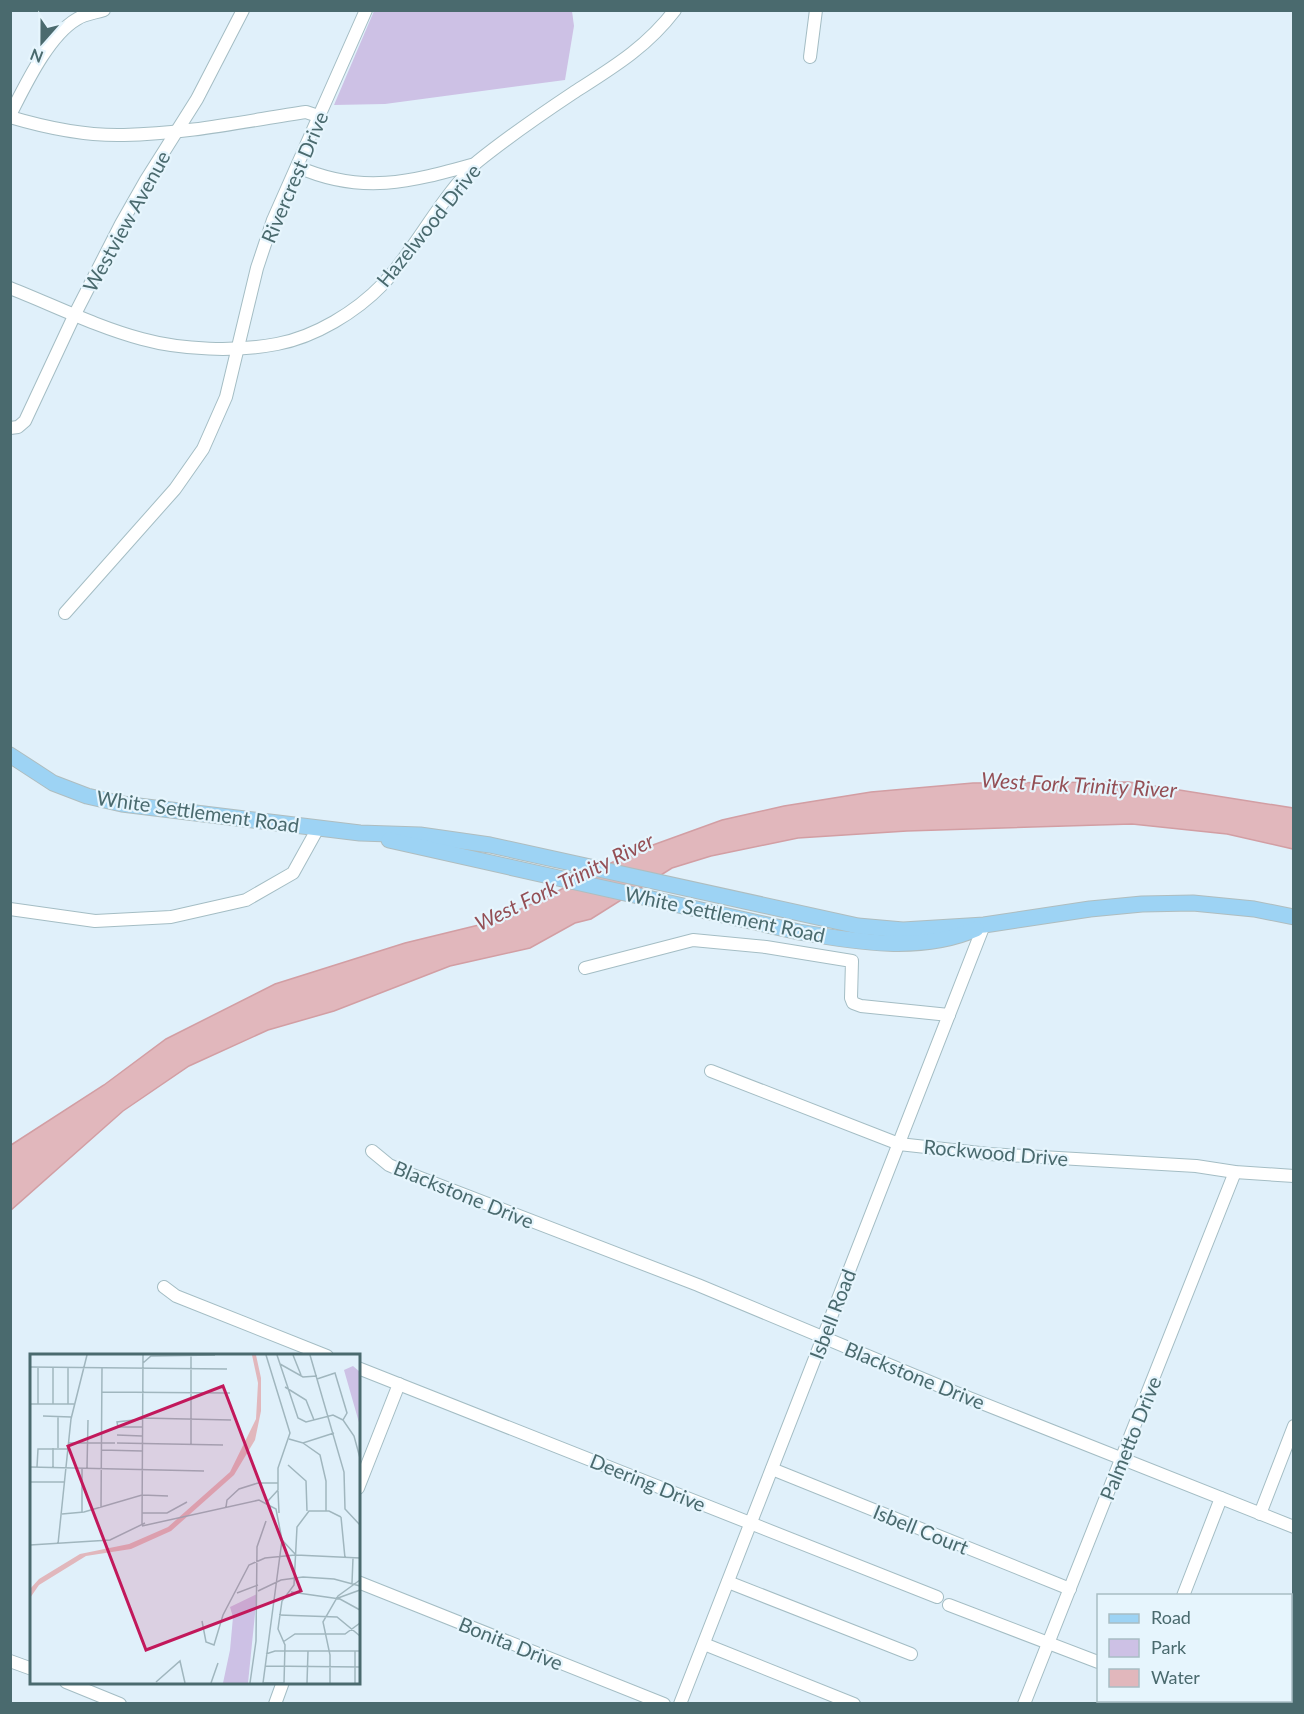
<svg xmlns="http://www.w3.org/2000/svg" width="1304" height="1714" font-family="Lato,sans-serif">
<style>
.green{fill:#cdc1e5}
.water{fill:#e1b7bc;stroke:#d29ea3;stroke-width:1.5}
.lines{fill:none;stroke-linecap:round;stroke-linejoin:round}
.minor-casing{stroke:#a4bdc4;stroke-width:14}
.major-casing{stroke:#afbdbf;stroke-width:17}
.minor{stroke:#fff;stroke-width:12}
.major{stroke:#9dd3f4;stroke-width:15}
.labels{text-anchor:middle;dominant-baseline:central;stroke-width:4.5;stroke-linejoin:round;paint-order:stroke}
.street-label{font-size:20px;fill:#4a6a6e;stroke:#e6f5fd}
.water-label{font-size:21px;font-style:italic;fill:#944f55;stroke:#e6f5fd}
.inset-road{fill:none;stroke:#a0b6be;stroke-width:1.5}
.view{fill:#c2185b;fill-opacity:0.15;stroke:#c2185b;stroke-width:3}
.inset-edge{fill:none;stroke:#4a6a6e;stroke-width:3}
</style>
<rect width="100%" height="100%" fill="#e0f0fa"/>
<polygon class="green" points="374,11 572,11 574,26 565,80 385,104 334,105"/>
<polygon class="water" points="1129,782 1293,808 1293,849 1227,834 1132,824 907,831 798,838 711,856 672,868 591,919 575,923 530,948 450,966 334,1011 268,1030 189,1066 123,1111 11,1210 11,1145 104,1085 166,1039 275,984 405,943 491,922 543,899 628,854 722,820 784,806 871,792 973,783"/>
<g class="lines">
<defs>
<g id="minor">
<polyline points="810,57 816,10"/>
<path d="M10,115C25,86 48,36 77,19C84,14 95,13 104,10"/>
<path d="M10,117C47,128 86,136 124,135C185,134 246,121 306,112L318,116"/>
<path d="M298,167C362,195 410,182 475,164"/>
<path d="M10,288C53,305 97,327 142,339C182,350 236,352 277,344C315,337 356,312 383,284C412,253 431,215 459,182C465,176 470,168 477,162C508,137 540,115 573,93C612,68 646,48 675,10"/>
<polyline points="10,428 18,427 25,421 75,314 121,224 146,180 197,99 243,10"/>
<polyline points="65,613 175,489 203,449 226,397 257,268 273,220 366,10"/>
<polyline points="10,909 95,921 171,917 246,900 293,873 318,828"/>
<polyline points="585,968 693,940 766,947 852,961 851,998 853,1003 861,1006 949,1015"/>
<polyline points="711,1071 899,1144 989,1154 1196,1166 1235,1172 1294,1176"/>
<polyline points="372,1151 389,1165 405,1172 698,1285 954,1392 1294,1527"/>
<polyline points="164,1287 176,1296 327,1356"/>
<polyline points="358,1368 937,1597"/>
<polyline points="772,1469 1070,1589"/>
<polyline points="358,1488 399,1384"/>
<polyline points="1260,1514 1294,1426"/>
<polyline points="358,1582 664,1704"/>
<polyline points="728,1582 911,1654"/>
<polyline points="1183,1596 1221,1498"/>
<polyline points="949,1605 1098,1662"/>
<polyline points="704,1644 854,1704"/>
<polyline points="10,1661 32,1669"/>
<polyline points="66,1682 120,1704"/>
<polyline points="1196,1700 1204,1704"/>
<polyline points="275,1704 283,1682"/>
<polyline points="680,1704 984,925"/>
<polyline points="1024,1704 1235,1172"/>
<polyline points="1140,1704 1142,1700"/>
</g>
<g id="major">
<polyline points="10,755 53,783 87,796 122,804 360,833 420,835 490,845 858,926 903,930 984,925 1090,909 1142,904 1193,903 1254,909 1294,917"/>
<path d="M389,840L799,932C856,942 922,953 976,929"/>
</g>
</defs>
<use href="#minor" class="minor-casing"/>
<use href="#major" class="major-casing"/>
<use href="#minor" class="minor"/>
<use href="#major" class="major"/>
</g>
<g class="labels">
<g class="street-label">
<text transform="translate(294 177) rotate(-67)">Rivercrest Drive</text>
<text transform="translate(126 221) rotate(-61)">Westview Avenue</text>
<text transform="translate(428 225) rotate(-51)">Hazelwood Drive</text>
<text transform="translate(198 811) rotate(8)">White Settlement Road</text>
<text transform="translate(725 914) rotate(12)">White Settlement Road</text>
<text transform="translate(996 1152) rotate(5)">Rockwood Drive</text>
<text transform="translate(464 1194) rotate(22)">Blackstone Drive</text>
<text transform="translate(832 1314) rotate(-69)">Isbell Road</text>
<text transform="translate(915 1375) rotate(22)">Blackstone Drive</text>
<text transform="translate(1130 1438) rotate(-68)">Palmetto Drive</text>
<text transform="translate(648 1482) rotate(22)">Deering Drive</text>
<text transform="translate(921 1529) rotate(22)">Isbell Court</text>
<text transform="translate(511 1643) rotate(22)">Bonita Drive</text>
</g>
<g class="water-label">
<text transform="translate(1079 784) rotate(3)">West Fork Trinity River</text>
<text transform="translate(564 881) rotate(-26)">West Fork Trinity River</text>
</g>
</g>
<g transform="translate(30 1354)">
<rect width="330" height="330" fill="#e0f0fa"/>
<path d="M323,12L330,18V72L314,16ZM227,240L218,329H193L200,296L203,263L200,253Z" fill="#cdc1e5"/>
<path d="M222,1H226L231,24V57L225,86L204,121L141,177L101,195L56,202L9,231L0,244V235L9,225L50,200L99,190L138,173L200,118L226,65L228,29Z" fill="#e1b7bc"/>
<path class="inset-road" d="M236,1L260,79L248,114V136L237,148M247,1L268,64L276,68L303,61L313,66M263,1L271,21M280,1L314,118L315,155L330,171M113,9L121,2L185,1M250,10L273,23L287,22M0,13L197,15M8,13V50M287,25L305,19L317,59L313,66L324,82L330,104M255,33L276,46L284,66M72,38L200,39M0,50H44M23,50V13M38,50V13M13,62L41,63M112,64L201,66M112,73H88L87,68L112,65M87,81L112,82M259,85L273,89L304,79M39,89H85M87,89L193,91M273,89L290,101L296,127V157M161,90V1M28,94V63M71,96L112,97M258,111L276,127L277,157M0,113L174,117M7,113L8,95H38M23,113V94M57,114L58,66M0,128H34M248,137L249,159M196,153L197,146L209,135L228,129H248M71,154L72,14M52,159V114M112,159H137L157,148M32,160L54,158L112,141L138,142M311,163L315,204M112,171L113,1M112,172L229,146L246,155L252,186L266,201L330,204M28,190L41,65L57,1M0,191L80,186L115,169M322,229L323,204M228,237L251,226L273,223L304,225L330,232M261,238L310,245L330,256M207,239L228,231M308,244L330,236M249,261L307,263L330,282M172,267L176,288L184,291L193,261L219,211L235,204L265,201M253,288L265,280H315L330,269M236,300L245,297H330M235,312L330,313M126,328L150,307L155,329M181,329L188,309M220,329L226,287L227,193L236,167M233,329L252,186M233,329H254M254,329L255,291L248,275L252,247L264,231L267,173L279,157H299L311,163M277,329L278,297M300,329V301L293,268L308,242L330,226M325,329V297"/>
<path class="view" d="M193,32L271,237L116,296L38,92Z"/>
<rect width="330" height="330" class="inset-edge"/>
</g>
<rect width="1304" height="1714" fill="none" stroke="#4a6a6e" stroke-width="24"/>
<rect x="1097" y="1594" width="195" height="108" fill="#e6f5fd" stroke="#a8bdc4" stroke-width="1.5"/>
<rect x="1109" y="1614" width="30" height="9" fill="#9dd3f4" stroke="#a8bdc4" stroke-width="1.5"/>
<text x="1151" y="1624" font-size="18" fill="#4a6a6e">Road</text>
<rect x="1109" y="1639" width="30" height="18" fill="#cdc1e5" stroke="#a8bdc4" stroke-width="1.5"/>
<text x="1151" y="1654" font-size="18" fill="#4a6a6e">Park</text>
<rect x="1109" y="1669" width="30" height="18" fill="#e1b7bc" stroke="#a8bdc4" stroke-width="1.5"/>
<text x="1151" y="1684" font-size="18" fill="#4a6a6e">Water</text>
<g transform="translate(42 42) rotate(201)" stroke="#e6f5fd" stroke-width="4.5" paint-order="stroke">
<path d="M0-4.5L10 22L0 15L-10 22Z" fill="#4a6a6e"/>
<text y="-9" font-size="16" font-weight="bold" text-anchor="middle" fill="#4a6a6e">N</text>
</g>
</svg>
